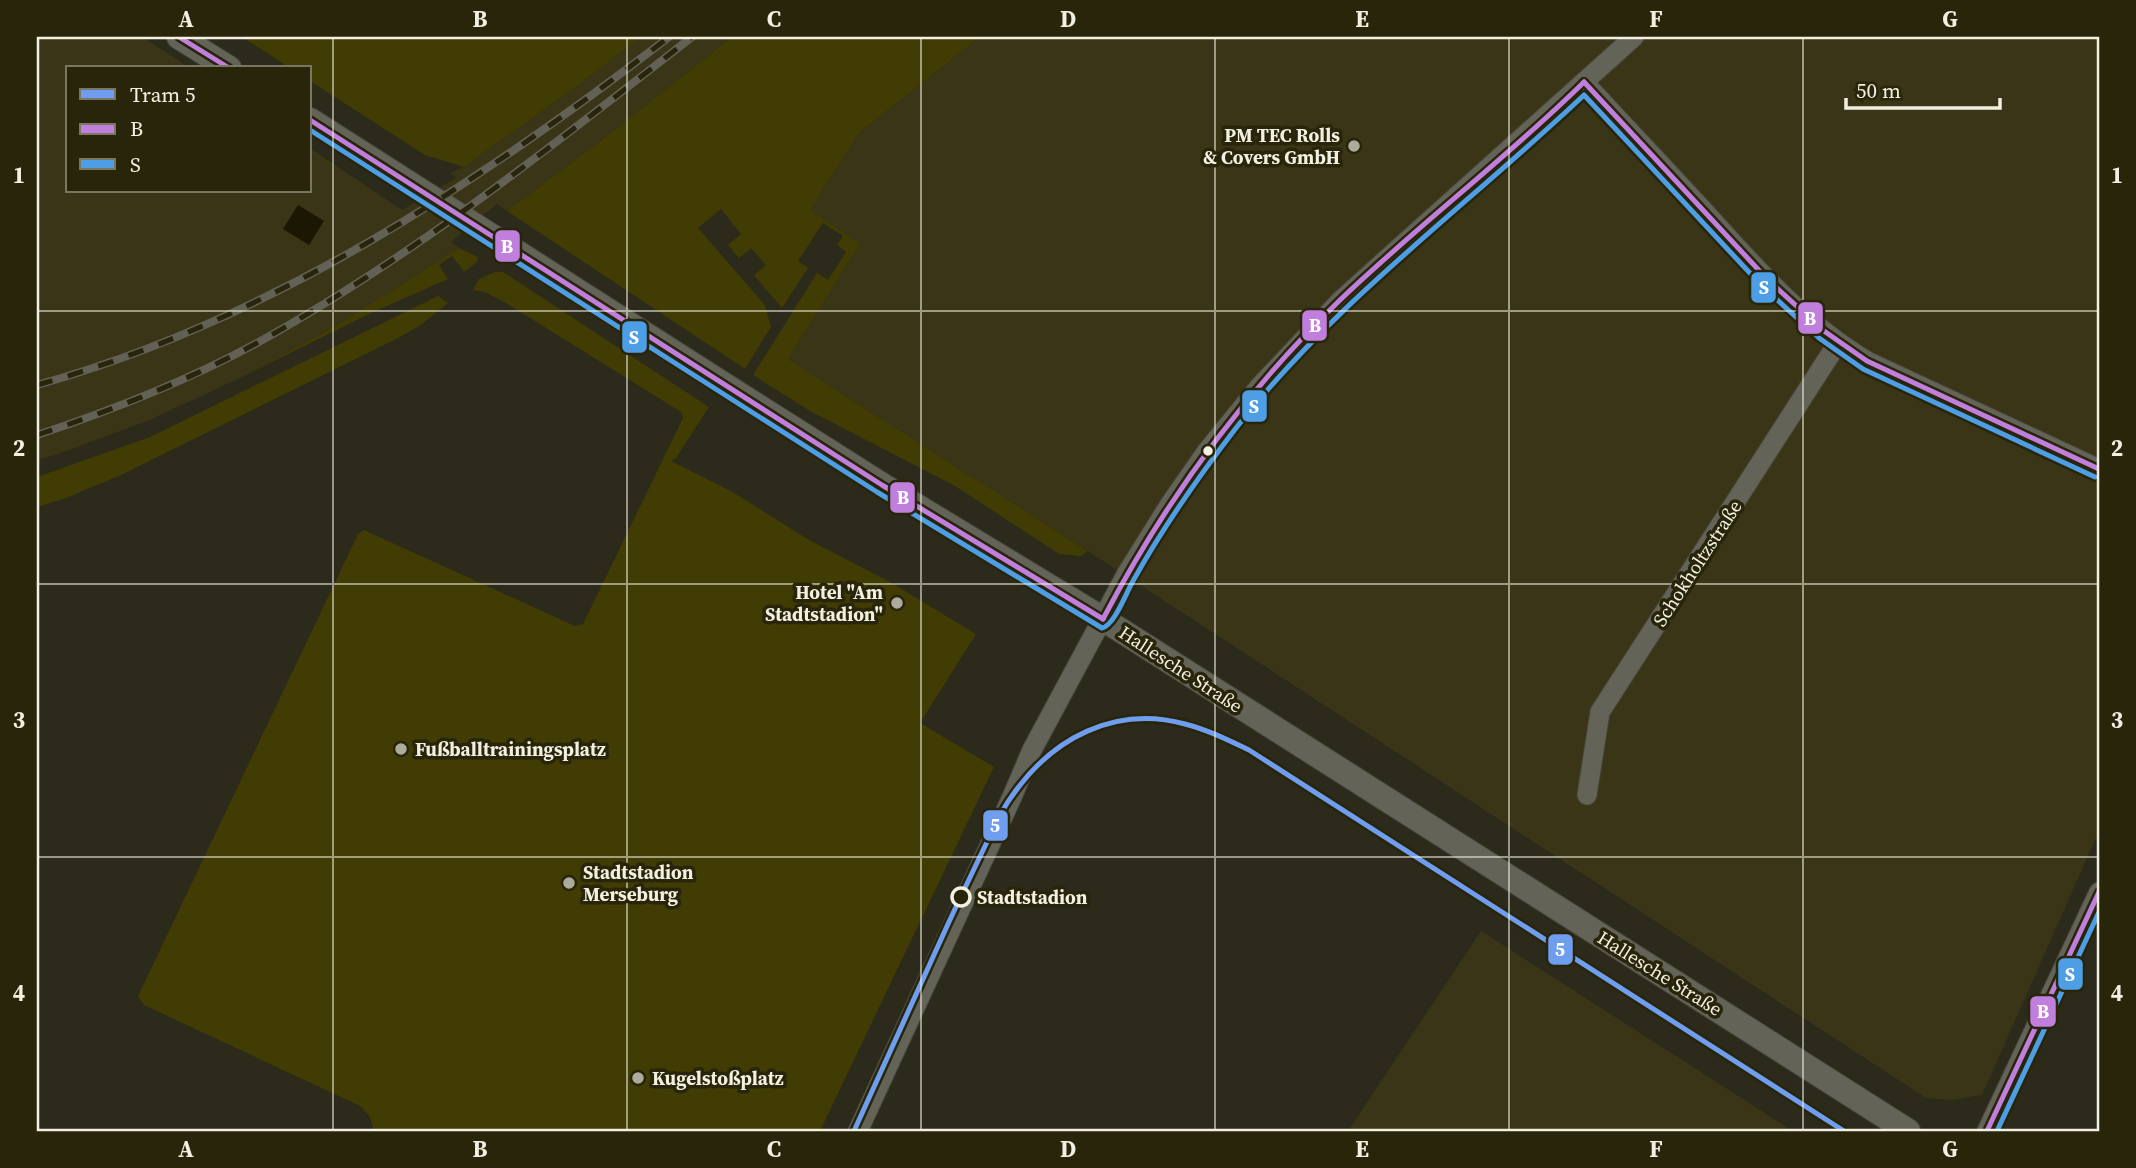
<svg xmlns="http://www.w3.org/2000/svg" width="2136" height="1168" font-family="'Source Serif 4',serif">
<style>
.built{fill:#393516}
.green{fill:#413b04}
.water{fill:#1b1702}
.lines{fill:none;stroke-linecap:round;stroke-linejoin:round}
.minor-casing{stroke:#48473b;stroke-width:21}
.tertiary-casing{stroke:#48473b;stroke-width:26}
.minor{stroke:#646357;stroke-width:19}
.tertiary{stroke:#646357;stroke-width:24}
.rail-casing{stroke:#636156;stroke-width:8}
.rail{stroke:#28250b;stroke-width:5;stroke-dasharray:16;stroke-linecap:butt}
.bus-1-casing{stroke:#28250b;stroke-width:10}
.bus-2-casing{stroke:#28250b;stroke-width:10}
.bus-1{stroke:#c07fdc;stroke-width:5}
.bus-2{stroke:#4d9ee5;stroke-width:5}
.tram-1-casing{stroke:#28250b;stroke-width:10}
.tram-1{stroke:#6f9def;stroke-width:5}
.grid{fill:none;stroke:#f2f1e1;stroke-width:2;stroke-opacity:0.55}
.poi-dot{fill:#adab9c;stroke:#28250b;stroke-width:2.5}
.bus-dot{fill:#f2f1e1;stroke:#28250b;stroke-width:2.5}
.stop-dot{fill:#28250b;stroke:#f2f1e1;stroke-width:3.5}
.labels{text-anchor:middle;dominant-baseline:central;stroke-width:7;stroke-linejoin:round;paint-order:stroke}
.poi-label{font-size:19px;font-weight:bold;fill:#f2f1e1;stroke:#28250b;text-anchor:start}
.street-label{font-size:19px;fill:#f2f1e1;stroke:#28250b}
.stop-label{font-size:19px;font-weight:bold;fill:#f2f1e1;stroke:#28250b;text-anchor:start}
.line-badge{stroke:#28250b;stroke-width:2.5}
.badge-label{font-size:19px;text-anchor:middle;font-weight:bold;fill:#fff}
.neatline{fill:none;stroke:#f2f1e1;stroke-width:2.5}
.grid-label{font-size:23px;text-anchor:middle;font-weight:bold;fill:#f2f1e1}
</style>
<rect width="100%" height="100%" fill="#2c2a1b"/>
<g class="built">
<polygon points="37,37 143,37 190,68 68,68 68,191 310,191 310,148 402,210 456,178 450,173 464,167 573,89 642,37 732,37 608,135 507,211 497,204 451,242 459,248 335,326 246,375 150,420 61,453 37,460"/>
<polygon points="980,37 2099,37 2099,831 1982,1095 1951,1100 1926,1098 1088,551 788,359 860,244 809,211 859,133"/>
<polygon points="1481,931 1793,1131 1348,1131"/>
</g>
<g class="green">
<polygon points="242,37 642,37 573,89 464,167 425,155 310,81 310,68 290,68"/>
<polygon points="732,37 980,37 859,133 810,210 860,244 788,359 1088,551 1081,556 1059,554 955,486 810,411 753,375 817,273 828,280 846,252 837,245 843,236 823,223 798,261 808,268 782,308 754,275 766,265 751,248 739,258 728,245 741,234 721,209 698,228 765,305 771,327 745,369 507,211 608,135"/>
<polygon points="459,248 478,257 477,262 464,272 452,256 439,265 448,279 371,313 246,375 335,326"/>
<polygon points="495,272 503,272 709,407 676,458 671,461 731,491 809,540 890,582 976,634 920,723 994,767 820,1131 374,1131 370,1117 360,1106 144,1005 138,996 358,534 364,530 575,626 583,624 683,418 681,412 506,303 485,292 473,290 479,279"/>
<polygon points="438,296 448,303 421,325 398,338 121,475 66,498 37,507 37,477 150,437"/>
</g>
<polygon class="water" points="298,205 324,221 309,245 283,229"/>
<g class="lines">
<defs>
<g id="minor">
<path d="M1584,82C1627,129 1671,175 1714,222C1761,274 1807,325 1867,361L2099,469"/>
<polyline points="1587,795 1600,712 1837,344"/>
<polyline points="858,1131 1012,797 1032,750 1127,573 1170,504 1207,451 1259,387 1341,300 1634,37"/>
<polyline points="1987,1131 2099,892"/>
</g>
<g id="tertiary">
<polyline points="179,37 229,68"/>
<polyline points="310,120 734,391 882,485 1103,619 1908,1131"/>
</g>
</defs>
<use href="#minor" class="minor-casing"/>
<use href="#tertiary" class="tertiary-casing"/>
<use href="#minor" class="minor"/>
<use href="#tertiary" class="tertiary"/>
<defs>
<g id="rail">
<path d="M37,385C271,320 478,184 669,37"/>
<path d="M37,435C113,410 187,381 257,343C413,257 552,146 692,37"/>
</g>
</defs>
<use href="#rail" class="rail-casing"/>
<use href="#rail" class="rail"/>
<defs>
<g id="bus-1">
<polyline points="179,37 229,68"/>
<polyline points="1584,82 1767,279 1824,331 1867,361 2099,469"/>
<polyline points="310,120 882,485 1103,619"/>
<path d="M1103,619C1165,501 1243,394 1339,301C1418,225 1506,159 1584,82"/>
<polyline points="1987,1131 2099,892"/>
</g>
<g id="bus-2">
<path d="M310,130L877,492L1102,628C1114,626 1126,593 1133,581C1163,527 1199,476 1236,428C1336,300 1467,206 1584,95L1761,285L1819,338L1863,369L2095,477"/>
<polyline points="1997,1131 2099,912"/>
</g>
</defs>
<use href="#bus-1" class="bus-1-casing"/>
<use href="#bus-2" class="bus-2-casing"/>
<use href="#bus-1" class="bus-1"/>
<use href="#bus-2" class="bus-2"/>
<defs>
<path id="tram-1" d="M854,1131C886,1062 917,993 948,924C961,896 974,869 987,842C995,827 1001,810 1012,796C1052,738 1115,705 1185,724C1208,730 1228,740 1249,750L1844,1131"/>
</defs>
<use href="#tram-1" class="tram-1-casing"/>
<use href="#tram-1" class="tram-1"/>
</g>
<path class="grid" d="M333,37V1131M627,37V1131M921,37V1131M1215,37V1131M1509,37V1131M1803,37V1131M37,311H2099M37,584H2099M37,857H2099"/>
<g class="poi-dot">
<circle cx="1354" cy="146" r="7"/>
<circle cx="897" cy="603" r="7"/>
<circle cx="401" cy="749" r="7"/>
<circle cx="569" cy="883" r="7"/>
<circle cx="638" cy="1078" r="7"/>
</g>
<circle class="bus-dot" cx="1208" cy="451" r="6"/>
<circle class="stop-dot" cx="961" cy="897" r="9"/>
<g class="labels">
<g class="poi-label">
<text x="1340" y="135" text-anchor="end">PM TEC Rolls<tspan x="1340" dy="22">&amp; Covers GmbH</tspan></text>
<text x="883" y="592" text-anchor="end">Hotel "Am<tspan x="883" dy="22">Stadtstadion"</tspan></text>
<text x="415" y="749">Fußballtrainingsplatz</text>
<text x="583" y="872">Stadtstadion<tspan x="583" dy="22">Merseburg</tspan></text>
<text x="652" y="1078">Kugelstoßplatz</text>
</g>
<g class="street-label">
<text transform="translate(1697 563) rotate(-57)">Schokholtzstraße</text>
<text transform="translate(1181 669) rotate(33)">Hallesche Straße</text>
<text transform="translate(1660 973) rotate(32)">Hallesche Straße</text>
</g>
<g class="stop-label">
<text x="977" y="897">Stadtstadion</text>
</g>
</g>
<g class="line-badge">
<rect x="494" y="229" width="27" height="34" rx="7" fill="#c07fdc"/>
<rect x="1750" y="271" width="27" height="33" rx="7" fill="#4d9ee5"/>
<rect x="1797" y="301" width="27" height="34" rx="7" fill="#c07fdc"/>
<rect x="1301" y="309" width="27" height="33" rx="7" fill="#c07fdc"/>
<rect x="621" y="320" width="27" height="34" rx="7" fill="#4d9ee5"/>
<rect x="1241" y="389" width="27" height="34" rx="7" fill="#4d9ee5"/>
<rect x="889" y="481" width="27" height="33" rx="7" fill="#c07fdc"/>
<rect x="982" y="809" width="27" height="33" rx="7" fill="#6f9def"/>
<rect x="1547" y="933" width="27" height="33" rx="7" fill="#6f9def"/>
<rect x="2057" y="957" width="27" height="34" rx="7" fill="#4d9ee5"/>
<rect x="2029" y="995" width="28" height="33" rx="7" fill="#c07fdc"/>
</g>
<g class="badge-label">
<text x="507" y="253">B</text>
<text x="1764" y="294">S</text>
<text x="1810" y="325">B</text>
<text x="1315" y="332">B</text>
<text x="634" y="344">S</text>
<text x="1254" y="413">S</text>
<text x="903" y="504">B</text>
<text x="995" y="832">5</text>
<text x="1560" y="956">5</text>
<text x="2070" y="981">S</text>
<text x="2043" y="1018">B</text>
</g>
<rect width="2136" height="1168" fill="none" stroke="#28250b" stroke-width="77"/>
<rect x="66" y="66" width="245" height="126" fill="#28250b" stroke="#797761" stroke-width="2"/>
<rect x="80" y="89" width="35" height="10" fill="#6f9def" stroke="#797761" stroke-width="2"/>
<text x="130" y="102" font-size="21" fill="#f2f1e1">Tram 5</text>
<rect x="80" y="124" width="35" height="10" fill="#c07fdc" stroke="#797761" stroke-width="2"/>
<text x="130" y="136" font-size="21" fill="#f2f1e1">B</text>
<rect x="80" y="159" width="35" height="10" fill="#4d9ee5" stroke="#797761" stroke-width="2"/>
<text x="130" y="172" font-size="21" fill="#f2f1e1">S</text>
<path d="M1846 98v10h154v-10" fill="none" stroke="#f2f1e1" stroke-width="3.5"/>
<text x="1856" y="98" font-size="21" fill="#f2f1e1" stroke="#28250b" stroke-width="5" paint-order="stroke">50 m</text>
<rect x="38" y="38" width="2060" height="1092" class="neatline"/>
<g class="grid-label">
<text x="186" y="27">A</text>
<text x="480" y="27">B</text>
<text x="774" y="27">C</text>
<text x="1068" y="27">D</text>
<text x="1362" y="27">E</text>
<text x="1656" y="27">F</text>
<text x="1950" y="27">G</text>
<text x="19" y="183">1</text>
<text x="2117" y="183">1</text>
<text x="19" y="456">2</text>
<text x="2117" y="456">2</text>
<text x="19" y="728">3</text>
<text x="2117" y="728">3</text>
<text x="19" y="1001">4</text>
<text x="2117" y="1001">4</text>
<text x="186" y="1157">A</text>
<text x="480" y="1157">B</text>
<text x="774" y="1157">C</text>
<text x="1068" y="1157">D</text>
<text x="1362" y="1157">E</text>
<text x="1656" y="1157">F</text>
<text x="1950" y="1157">G</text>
</g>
</svg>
